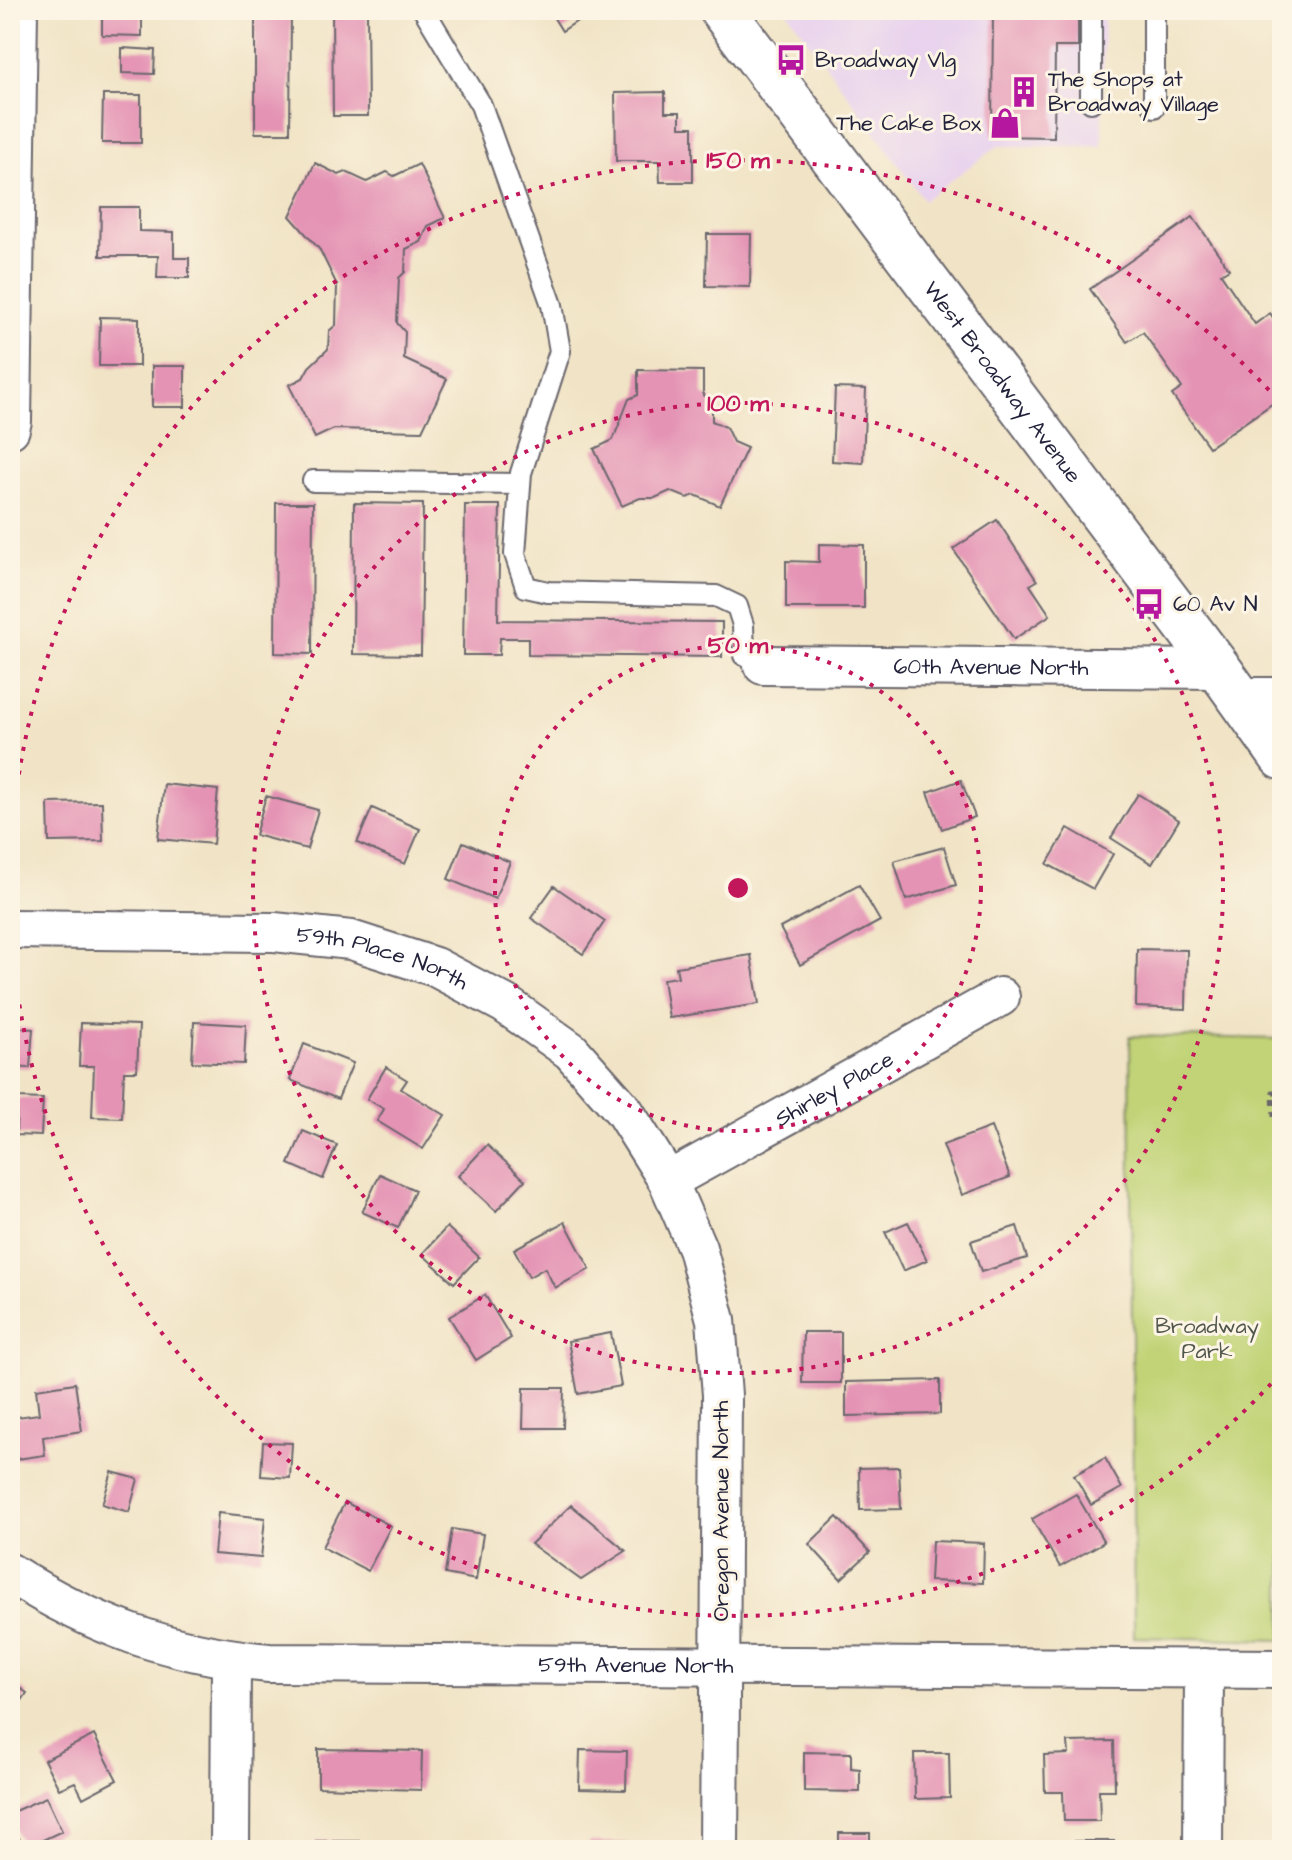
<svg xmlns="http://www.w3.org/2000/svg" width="1292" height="1860" font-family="'Architects Daughter',sans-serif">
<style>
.built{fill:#e8d2ee}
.green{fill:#c1d376;stroke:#727a58;stroke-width:2}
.building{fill:#e493b4}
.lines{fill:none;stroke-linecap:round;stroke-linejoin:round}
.lane-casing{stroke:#6a666c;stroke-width:24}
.street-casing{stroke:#6a666c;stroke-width:42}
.secondary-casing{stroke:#6a666c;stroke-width:48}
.path{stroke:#6a666c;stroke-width:5;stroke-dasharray:6 6;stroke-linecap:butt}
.lane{stroke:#fff;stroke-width:20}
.street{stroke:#fff;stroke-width:38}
.secondary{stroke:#fff;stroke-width:44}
.ring{fill:none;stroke:#c2185b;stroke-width:4;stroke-dasharray:4 8}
.labels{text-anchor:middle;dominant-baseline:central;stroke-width:6;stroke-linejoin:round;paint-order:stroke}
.poi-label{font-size:22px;fill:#22223b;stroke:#fcf5e5;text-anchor:start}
.street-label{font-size:22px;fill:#22223b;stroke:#fcf5e5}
.park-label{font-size:22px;fill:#52574d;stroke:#fcf5e5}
.centre{fill:#c2185b;stroke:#fcf5e5;stroke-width:4}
.ring-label{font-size:24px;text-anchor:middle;font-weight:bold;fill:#c2185b;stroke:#fcf5e5;stroke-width:6;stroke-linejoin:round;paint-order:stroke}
</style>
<rect width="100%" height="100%" fill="#fcf5e5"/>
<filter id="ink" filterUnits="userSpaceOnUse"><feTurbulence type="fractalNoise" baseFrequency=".0125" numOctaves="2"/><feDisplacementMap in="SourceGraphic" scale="16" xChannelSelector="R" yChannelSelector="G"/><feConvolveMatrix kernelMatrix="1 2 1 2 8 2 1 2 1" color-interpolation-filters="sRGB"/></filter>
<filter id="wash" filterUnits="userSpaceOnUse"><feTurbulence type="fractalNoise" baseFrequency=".006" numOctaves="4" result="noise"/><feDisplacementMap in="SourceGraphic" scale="32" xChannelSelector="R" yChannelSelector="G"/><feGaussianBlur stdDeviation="1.8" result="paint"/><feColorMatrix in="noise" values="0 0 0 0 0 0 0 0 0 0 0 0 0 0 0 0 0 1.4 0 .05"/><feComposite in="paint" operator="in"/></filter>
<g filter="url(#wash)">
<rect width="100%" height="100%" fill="#f1e4c6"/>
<polygon class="built" points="786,10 1104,10 1102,146 998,146 924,200"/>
<polygon class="green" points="1130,1036 1282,1039 1282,1640 1134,1637"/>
<g id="blocks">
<g class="building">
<polygon points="102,10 142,10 142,36 102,35"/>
<polygon points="255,10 291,10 290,133 255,133"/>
<polygon points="549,10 594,10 562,31"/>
<polygon points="993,10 1078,10 1078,47 1055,47 1054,137 992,136"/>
<polygon points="332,12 367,12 368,116 333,116"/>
<polygon points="122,48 155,50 154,74 122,73"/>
<polygon points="665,92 665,112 680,112 680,127 693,127 693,182 660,182 659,161 616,161 615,93"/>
<polygon points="103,95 141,95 141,143 102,143"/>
<polygon points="315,163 339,175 346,172 367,182 387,172 394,176 419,164 445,218 428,226 421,242 406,249 405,272 399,278 397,323 405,332 404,359 447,379 422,431 334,429 315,438 289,385 303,378 309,367 328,349 329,331 336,325 337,285 320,250 290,216"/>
<polygon points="101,207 139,207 139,231 174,232 174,258 189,258 189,278 157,278 158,256 100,256"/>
<polygon points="1193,217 1229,269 1221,274 1255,324 1270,313 1282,331 1282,397 1209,447 1172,395 1182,388 1143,332 1127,342 1090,289"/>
<polygon points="707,234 751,234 750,287 706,286"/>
<polygon points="100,317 139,318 139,366 99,366"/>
<rect x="152" y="366" width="33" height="41"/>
<polygon points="638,370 703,371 703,395 712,400 712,421 726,427 733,442 747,448 720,506 695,495 687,498 670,491 655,498 640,498 622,506 594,449 613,440 629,399 638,395"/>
<polygon points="835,388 866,389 863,463 832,461"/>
<polygon points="276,503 313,503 312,654 275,653"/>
<polygon points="354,503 423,504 421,655 353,654"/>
<polygon points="465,505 500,505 498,620 722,622 722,657 528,655 528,638 500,638 499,655 463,655"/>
<polygon points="997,520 1037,581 1030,585 1050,615 1014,639 953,549"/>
<polygon points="819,544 864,545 864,608 786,608 786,561 819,562"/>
<polygon points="961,780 975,817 942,829 928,792"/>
<polygon points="164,784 218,790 213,844 158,839"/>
<polygon points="1138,794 1179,820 1152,864 1111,838"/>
<polygon points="266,796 318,810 307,849 255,835"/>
<polygon points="102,802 103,841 49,842 48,803"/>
<polygon points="372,808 420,829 405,864 357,843"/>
<polygon points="1068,828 1113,854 1093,889 1047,864"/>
<polygon points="463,842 510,862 495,899 448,879"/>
<polygon points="944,847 956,885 906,900 894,861"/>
<polygon points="859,885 880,921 800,965 780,928"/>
<polygon points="554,886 605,921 583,954 531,918"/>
<polygon points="1137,949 1187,950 1186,1009 1136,1007"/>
<polygon points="751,955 759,1004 669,1018 663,979 678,977 676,967"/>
<polygon points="194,1022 246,1025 244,1064 192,1062"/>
<polygon points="81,1023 139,1025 137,1071 124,1071 122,1118 92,1117 94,1066 79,1066"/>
<polygon points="10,1027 33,1029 30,1068 10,1067"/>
<polygon points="304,1044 353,1063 338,1099 290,1080"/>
<polygon points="386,1067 407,1080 401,1089 445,1115 423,1149 377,1121 384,1109 367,1099"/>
<polygon points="17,1098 43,1099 41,1136 16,1135"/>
<polygon points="991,1127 1010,1177 962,1195 943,1145"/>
<polygon points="303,1131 337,1145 323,1179 289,1164"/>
<polygon points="487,1145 525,1180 496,1211 458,1176"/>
<polygon points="380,1174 415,1190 398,1228 362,1212"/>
<polygon points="565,1222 590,1269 555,1288 545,1268 529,1277 514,1249"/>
<polygon points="908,1222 927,1260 903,1271 885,1232"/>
<polygon points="1017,1226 1027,1258 981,1272 971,1241"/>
<polygon points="447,1227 479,1257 454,1283 422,1254"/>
<polygon points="485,1295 511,1338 476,1360 449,1317"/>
<polygon points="803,1332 841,1332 841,1383 802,1383"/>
<polygon points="611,1333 621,1386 578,1394 568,1341"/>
<polygon points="940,1380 940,1414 846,1416 846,1382"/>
<polygon points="75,1383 82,1431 43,1437 45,1455 10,1460 10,1418 39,1414 36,1389"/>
<polygon points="524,1388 564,1388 563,1428 523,1428"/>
<polygon points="263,1442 292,1443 290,1478 261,1476"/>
<polygon points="1105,1458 1122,1488 1091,1505 1074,1475"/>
<polygon points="899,1467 901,1509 860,1510 859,1468"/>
<polygon points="112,1472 138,1479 129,1512 102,1504"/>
<polygon points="1076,1494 1104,1542 1060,1567 1032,1519"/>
<polygon points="345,1502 391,1526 368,1571 322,1547"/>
<polygon points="571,1505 626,1551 581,1580 531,1544"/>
<polygon points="218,1513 265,1518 261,1558 214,1554"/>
<polygon points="837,1517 870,1552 841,1579 809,1544"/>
<polygon points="452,1529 483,1534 476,1580 445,1574"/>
<polygon points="932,1541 984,1543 983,1583 930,1581"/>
<polygon points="10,1681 27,1693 10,1718"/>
<polygon points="94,1735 117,1780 83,1798 75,1782 59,1789 44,1760"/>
<polygon points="1114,1741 1115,1790 1099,1790 1100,1821 1064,1821 1063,1792 1045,1792 1044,1755 1069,1754 1068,1742"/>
<polygon points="318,1749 422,1751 421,1790 318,1787"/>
<polygon points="580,1750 627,1751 626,1790 579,1789"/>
<polygon points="804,1752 851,1753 851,1768 860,1769 860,1792 804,1791"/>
<polygon points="914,1753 949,1753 950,1798 915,1799"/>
<polygon points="46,1797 62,1831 24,1849 10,1819 10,1813"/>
<rect x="839" y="1833" width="31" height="17"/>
<polygon points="316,1841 359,1841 359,1850 317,1850"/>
<polygon points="1075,1841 1114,1841 1113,1850 1074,1850"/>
<polygon points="589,1842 629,1843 629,1850 589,1850"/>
</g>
</g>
</g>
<g filter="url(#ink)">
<use href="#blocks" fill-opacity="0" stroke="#6a666c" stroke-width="2"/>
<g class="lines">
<defs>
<g id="lane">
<polyline points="424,10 481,105 552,305 560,351 521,473 515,554 526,587 548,592 716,596 737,606 743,625 744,655 763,665"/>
<polyline points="1091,102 1091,10"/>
<polyline points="1154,107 1154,10"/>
<polyline points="313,481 520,484"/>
</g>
<g id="street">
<polyline points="10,429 12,421 18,10"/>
<path id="s1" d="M763,665L1219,669"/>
<polyline points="1240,697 1282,697"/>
<path id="s2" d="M10,929L274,932L351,940L435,967L505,1004L571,1051L624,1111L668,1181L697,1248L716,1320L722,1395L719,1850"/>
<path id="s3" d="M668,1181L1000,997"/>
<path id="s4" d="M10,1573C93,1626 171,1654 269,1663L1282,1669"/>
<polyline points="230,1850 231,1660"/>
<polyline points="1203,1850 1204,1668"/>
</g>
<g id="secondary">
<path id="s5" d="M722,10L1219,669L1282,757"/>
</g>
</defs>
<use href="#lane" class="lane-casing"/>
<use href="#street" class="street-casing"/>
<use href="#secondary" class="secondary-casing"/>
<polyline class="path" points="1274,1117 1273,1092 1282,1092"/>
<use href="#lane" class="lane"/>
<use href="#street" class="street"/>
<use href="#secondary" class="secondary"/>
</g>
</g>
<g class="ring">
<circle cx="738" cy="888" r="243"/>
<circle cx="738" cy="888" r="485"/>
<path d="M1279 1375A728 728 0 0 1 10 894M10 882A728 728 0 0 1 1279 401"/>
</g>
<defs>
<symbol id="bus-bare" viewBox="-9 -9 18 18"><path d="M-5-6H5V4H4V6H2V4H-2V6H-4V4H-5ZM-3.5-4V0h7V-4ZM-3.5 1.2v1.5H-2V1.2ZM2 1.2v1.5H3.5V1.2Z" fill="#b5179e" stroke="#fcf5e5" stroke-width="2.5" paint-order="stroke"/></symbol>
<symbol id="building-bare" viewBox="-9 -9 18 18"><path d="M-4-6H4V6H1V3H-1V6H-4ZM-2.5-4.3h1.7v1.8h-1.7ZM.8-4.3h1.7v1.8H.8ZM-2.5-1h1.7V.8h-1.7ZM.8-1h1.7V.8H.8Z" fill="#b5179e" stroke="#fcf5e5" stroke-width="2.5" paint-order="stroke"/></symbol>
<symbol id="shop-bare" viewBox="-9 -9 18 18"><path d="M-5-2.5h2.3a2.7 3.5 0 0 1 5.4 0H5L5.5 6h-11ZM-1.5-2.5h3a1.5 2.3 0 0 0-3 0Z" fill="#b5179e" stroke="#fcf5e5" stroke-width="2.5" paint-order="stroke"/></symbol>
</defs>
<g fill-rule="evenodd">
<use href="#bus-bare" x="769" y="38" width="44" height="44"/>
<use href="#building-bare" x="1002" y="70" width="44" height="44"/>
<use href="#shop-bare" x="983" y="101" width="44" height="44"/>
<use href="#bus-bare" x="1127" y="582" width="44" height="44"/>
</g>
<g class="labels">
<g class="poi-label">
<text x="815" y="60">Broadway Vlg</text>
<text x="1048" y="79">The Shops at<tspan x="1048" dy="25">Broadway Village</tspan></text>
<text x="981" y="123" text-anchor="end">The Cake Box</text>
<text x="1173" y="604">60 Av N</text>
</g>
<g class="street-label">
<text stroke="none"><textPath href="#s5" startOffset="466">West Broadway Avenue</textPath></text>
<text stroke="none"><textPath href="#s1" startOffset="228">60th Avenue North</textPath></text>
<text stroke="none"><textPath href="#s2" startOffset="376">59th Place North</textPath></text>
<text stroke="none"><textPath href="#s3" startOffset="190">Shirley Place</textPath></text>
<text transform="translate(721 1511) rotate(-90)">Oregon Avenue North</text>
<text stroke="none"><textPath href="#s4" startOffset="644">59th Avenue North</textPath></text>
</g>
<g class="park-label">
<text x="1207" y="1326">Broadway<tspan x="1207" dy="25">Park</tspan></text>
</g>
</g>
<circle cx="738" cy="888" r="12" class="centre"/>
<g class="ring-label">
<text x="738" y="168">150 m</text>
<text x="738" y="411">100 m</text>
<text x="738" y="653">50 m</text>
</g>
<rect width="1292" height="1860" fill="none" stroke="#fcf5e5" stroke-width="40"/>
</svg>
